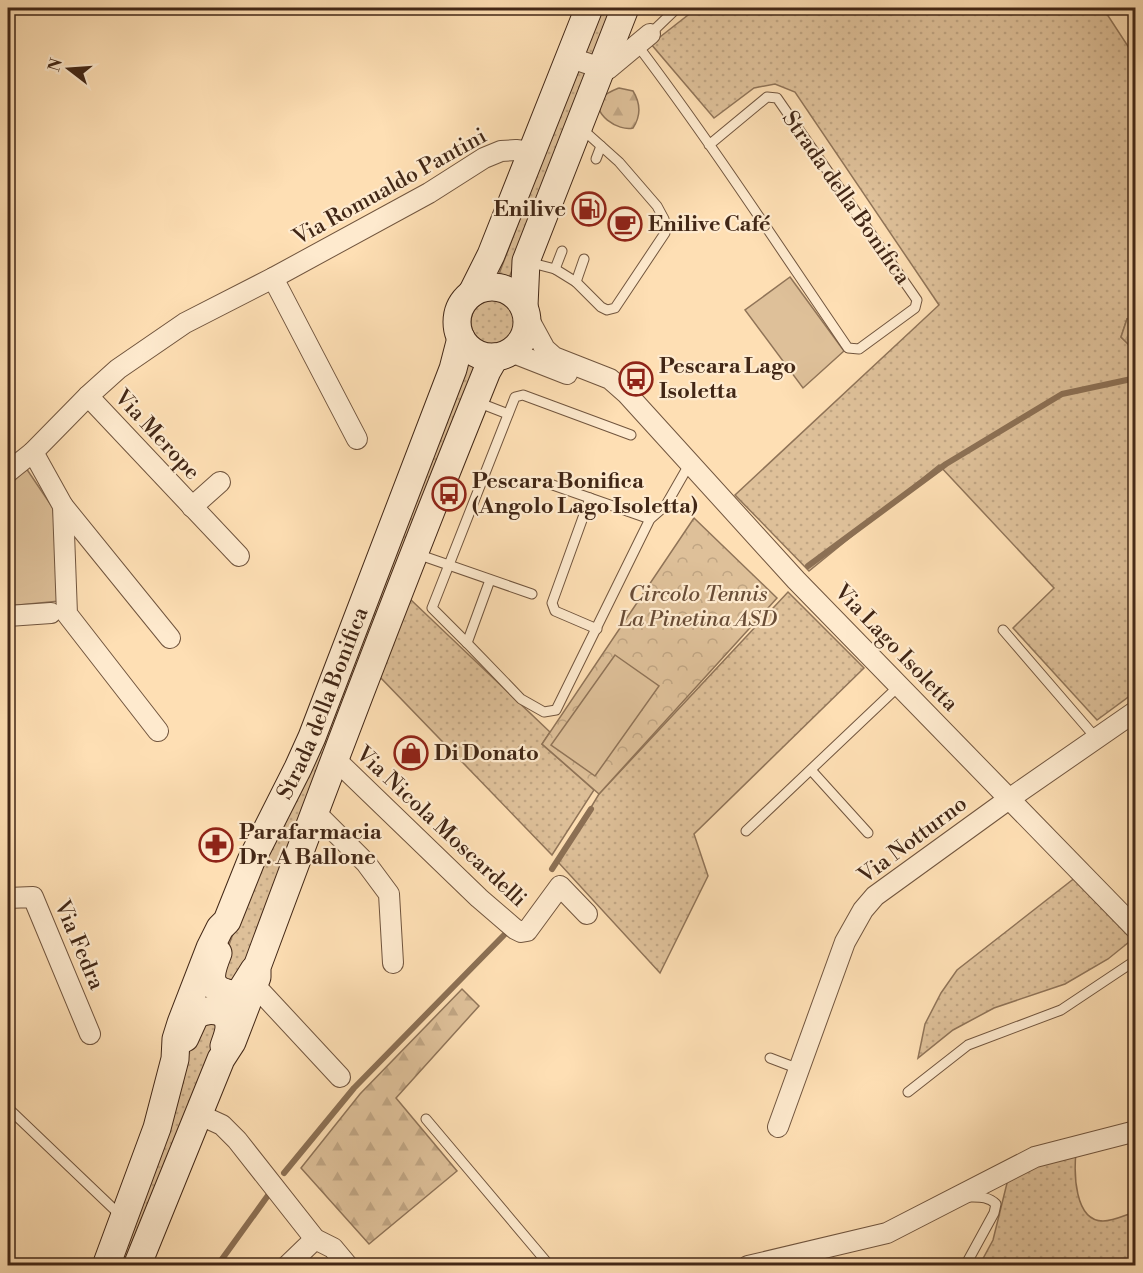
<svg xmlns="http://www.w3.org/2000/svg" width="1143" height="1273" font-family="'Libre Bodoni',serif">
<style>
.grass{fill:url(#grass-dots);stroke:#907458;stroke-width:1.5}
.forest{fill:url(#forest-firs);stroke:#907458;stroke-width:1.5}
.park{fill:url(#park-crowns);stroke:#907458;stroke-width:1.5}
.garden{fill:#dec099;stroke:#907458;stroke-width:1.5}
.lines{fill:none;stroke-linecap:round;stroke-linejoin:round}
.stream{stroke:#8c7054;stroke-width:6}
.service-casing{stroke:#71553e;stroke-width:11}
.minor-casing{stroke:#71553e;stroke-width:22}
.secondary-casing{stroke:#422716;stroke-width:29}
.service{stroke:#feeace;stroke-width:9}
.minor{stroke:#feeace;stroke-width:20}
.secondary{stroke:#feeace;stroke-width:27}
.labels{text-anchor:middle;dominant-baseline:central;stroke-width:4.5;stroke-linejoin:round;paint-order:stroke}
.street-label{font-size:22px;fill:#422716;stroke:#feeace}
.poi-label{font-size:22px;font-weight:bold;fill:#422716;stroke:#feeace;text-anchor:start}
.park-label{font-size:22px;font-style:italic;fill:#694d37;stroke:#feeace}
</style>
<defs>
<pattern id="grass-dots" width="8" height="8" patternUnits="userSpaceOnUse" patternTransform="scale(1.5)"><rect width="8" height="8" fill="#dec099"/><path d="M2 2h.1M6 6h.1" fill="none" stroke="#c0a583" stroke-width="1.8" stroke-linecap="round"/></pattern>
<pattern id="forest-firs" width="22" height="20" patternUnits="userSpaceOnUse" patternTransform="scale(1.5)"><rect width="22" height="20" fill="#dec099"/><path d="M5 1l3.5 6h-7zM16 11l3.5 6h-7z" fill="#c0a583"/></pattern>
<pattern id="park-crowns" width="20" height="18" patternUnits="userSpaceOnUse" patternTransform="scale(1.5)"><rect width="20" height="18" fill="#dec099"/><path d="M2 6a3 3 0 1 1 6 0M12 15a3 3 0 1 1 6 0" fill="none" stroke="#c0a583"/></pattern>
</defs>
<rect width="100%" height="100%" fill="#fedfb4"/>
<filter id="stains"><feTurbulence type="fractalNoise" baseFrequency=".00333" numOctaves="4"/><feColorMatrix values="0 0 0 0 .2 0 0 0 0 .09 0 0 0 0 .02 0 0 0 .5 -.17"/></filter>
<radialGradient id="worn" r=".72"><stop offset=".6" stop-color="#630" stop-opacity="0"/><stop offset="1" stop-color="#630" stop-opacity=".3"/></radialGradient>
<g class="grass">
<polygon points="600,8 613,8 592,60 581,56"/>
<polygon points="697,8 1045,8 1048,11 1052,8 1103,8 1135,57 1135,317 1127,319 1121,337 1136,351 1135,692 1097,720 1013,628 1054,588 939,465 809,571 735,495 939,305 795,92 775,84 754,88 714,118 651,44"/>
<polygon points="577,67 589,71 509,278 499,274"/>
<circle cx="493" cy="322" r="22"/>
<polygon points="464,359 476,364 243,980 226,981 223,962 231,939"/>
<polygon points="788,592 864,668 694,834 708,876 660,973 558,862 599,794"/>
<polygon points="410,599 550,732 542,744 594,790 552,855 379,676"/>
<polygon points="1076,877 1134,938 1108,959 1065,984 994,1008 953,1030 918,1058 925,1024 941,993 957,970"/>
<polygon points="206,1017 223,1030 126,1265 114,1266 169,1121 193,1037"/>
<path d="M1076,1152C1074,1172 1074,1221 1103,1221C1114,1221 1125,1215 1135,1212V1265L979,1266L993,1240L1008,1179L1058,1157Z"/>
</g>
<g class="forest">
<path d="M619,88L633,91C641,104 641,116 633,128C619,132 589,113 602,98C606,93 614,90 619,88Z"/>
<polygon points="1135,317 1136,317 1135,351 1121,337 1127,319"/>
<polygon points="462,989 479,1006 396,1098 457,1171 369,1244 301,1168 360,1094"/>
</g>
<polygon class="park" points="694,518 777,598 599,794 542,744"/>
<g class="garden">
<polygon points="790,277 844,351 803,388 745,310"/>
<polygon points="26,468 53,508 60,601 8,606 8,487"/>
<polygon points="615,655 659,686 595,776 551,745"/>
</g>
<g class="lines">
<g class="stream">
<polyline points="808,566 946,464 1062,394 1136,378"/>
<polyline points="552,869 591,809"/>
<polyline points="284,1173 354,1088 506,933"/>
<polyline points="217,1266 269,1194"/>
</g>
<defs>
<g id="service">
<polyline points="650,34 677,8"/>
<path d="M638,46C712,144 779,247 848,348L859,349L915,308L917,300L777,98L767,97L709,145"/>
<polyline points="596,159 601,146"/>
<polyline points="528,262 555,269 576,282 601,307 607,310 615,308 665,233 664,219 657,206 619,162 581,128"/>
<polyline points="555,269 562,251"/>
<polyline points="576,282 584,259"/>
<polyline points="477,402 508,414"/>
<polyline points="547,483 650,519"/>
<polyline points="590,498 552,603 555,611 597,629"/>
<polyline points="417,554 532,594"/>
<polyline points="490,580 467,643 432,608 515,397 523,395 631,435"/>
<polyline points="1003,630 1096,738"/>
<polyline points="467,643 521,699 544,712 556,710 650,519 666,505 690,463"/>
<polyline points="811,770 868,833"/>
<polyline points="746,831 900,685"/>
<polyline points="770,1058 799,1069"/>
<polyline points="908,1092 968,1045 1061,1010 1136,960"/>
<polyline points="8,1108 120,1215"/>
<polyline points="426,1119 550,1266"/>
<path d="M965,1266L994,1213L996,1204C988,1196 979,1197 968,1197"/>
</g>
<g id="minor">
<polyline points="567,65 577,60 601,68 608,69 650,34"/>
<polyline points="273,278 357,439"/>
<polyline points="527,316 545,349 554,357 610,379 627,394 796,580 1136,929"/>
<polyline points="511,352 567,374"/>
<polyline points="88,396 239,556"/>
<polyline points="33,452 63,506 67,614 158,731"/>
<polyline points="8,472 33,452 88,396 118,369 185,323 273,278 429,193 484,158 501,151 516,150 532,152"/>
<polyline points="63,506 170,638"/>
<polyline points="192,507 220,482"/>
<polyline points="8,616 51,613"/>
<polyline points="336,760 479,898 515,929 521,932 527,931 560,886 587,914"/>
<polyline points="315,812 366,863 389,894 393,963"/>
<polyline points="8,898 33,897 90,1034"/>
<polyline points="253,988 261,992 340,1077"/>
<polyline points="198,1114 222,1125 237,1140 315,1239 333,1248 348,1266"/>
<polyline points="778,1127 845,942 863,910 875,896 1009,799 1136,711"/>
<polyline points="287,1266 315,1239"/>
<polyline points="748,1266 887,1233 1035,1157 1136,1131"/>
</g>
<g id="secondary">
<circle cx="492" cy="322" r="35"/>
<polyline points="472,293 491,255 589,8"/>
<polyline points="524,306 526,261 625,8"/>
<path d="M218,953C212,968 205,985 224,992C229,994 233,995 239,994L254,970"/>
<path d="M185,1038L195,1016C207,1007 229,1008 229,1027C229,1033 226,1040 224,1046"/>
<path id="s1" d="M106,1266L157,1128L175,1059L176,1039L181,1023L210,948L220,928L227,921L251,861L298,768L312,737L453,369L461,338"/>
<path d="M137,1266L221,1059L232,1042L257,977V967C331,767 407,568 487,371L495,357"/>
</g>
</defs>
<use href="#service" class="service-casing"/>
<use href="#minor" class="minor-casing"/>
<use href="#secondary" class="secondary-casing"/>
<use href="#service" class="service"/>
<use href="#minor" class="minor"/>
<use href="#secondary" class="secondary"/>
</g>
<defs>
<symbol id="fuel-ring" viewBox="-11 -11 22 22"><circle r="9.5" fill="#feeace" stroke="#8f2418" stroke-width="1.5"/><path d="M-5.5-6h7V0h2V4h1.3V-2.5L3-4.5l.8-.8L6-3V5H2.5V1h-1V6h-7ZM-4.2-4.7v3.2H.2V-4.7Z" fill="#8f2418"/></symbol>
<symbol id="cafe-ring" viewBox="-11 -11 22 22"><circle r="9.5" fill="#feeace" stroke="#8f2418" stroke-width="1.5"/><path d="M-5.5-4.5H6V0H3Q3 3.5 0 3.5H-2.5Q-5.5 3.5-5.5 0ZM3-3.2v2h1.7v-2ZM-6 4.5H4V6H-6Z" fill="#8f2418"/></symbol>
<symbol id="bus-ring" viewBox="-11 -11 22 22"><circle r="9.5" fill="#feeace" stroke="#8f2418" stroke-width="1.5"/><path d="M-5-6H5V4H4V6H2V4H-2V6H-4V4H-5ZM-3.5-4V0h7V-4ZM-3.5 1.2v1.5H-2V1.2ZM2 1.2v1.5H3.5V1.2Z" fill="#8f2418"/></symbol>
<symbol id="shop-ring" viewBox="-11 -11 22 22"><circle r="9.5" fill="#feeace" stroke="#8f2418" stroke-width="1.5"/><path d="M-5-2.5h2.3a2.7 3.5 0 0 1 5.4 0H5L5.5 6h-11ZM-1.5-2.5h3a1.5 2.3 0 0 0-3 0Z" fill="#8f2418"/></symbol>
<symbol id="pharmacy-ring" viewBox="-11 -11 22 22"><circle r="9.5" fill="#feeace" stroke="#8f2418" stroke-width="1.5"/><path d="M-2-6h4v4h4v4h-4v4h-4v-4h-4v-4h4Z" fill="#8f2418"/></symbol>
</defs>
<g fill-rule="evenodd">
<use href="#fuel-ring" x="570" y="190" width="38" height="38"/>
<use href="#cafe-ring" x="606" y="205" width="38" height="38"/>
<use href="#bus-ring" x="617" y="360" width="38" height="38"/>
<use href="#bus-ring" x="430" y="475" width="38" height="38"/>
<use href="#shop-ring" x="392" y="734" width="38" height="38"/>
<use href="#pharmacy-ring" x="197" y="826" width="38" height="38"/>
</g>
<g class="labels">
<g class="street-label">
<text transform="translate(390 187) rotate(-29)">Via Romualdo Pantini</text>
<text transform="translate(846 198) rotate(55)">Strada della Bonifica</text>
<text transform="translate(157 435) rotate(47)">Via Merope</text>
<text transform="translate(896 648) rotate(46)">Via Lago Isoletta</text>
<text stroke="none"><textPath href="#s1" startOffset="606">Strada della Bonifica</textPath></text>
<text transform="translate(441 827) rotate(43)">Via Nicola Moscardelli</text>
<text transform="translate(913 840) rotate(-37)">Via Notturno</text>
<text transform="translate(79 945) rotate(67)">Via Fedra</text>
</g>
<g class="poi-label">
<text x="566" y="209" text-anchor="end">Enilive</text>
<text x="648" y="224">Enilive Café</text>
<text x="659" y="366">Pescara Lago<tspan x="659" dy="25">Isoletta</tspan></text>
<text x="472" y="481">Pescara Bonifica<tspan x="472" dy="25">(Angolo Lago Isoletta)</tspan></text>
<text x="434" y="753">Di Donato</text>
<text x="239" y="832">Parafarmacia<tspan x="239" dy="25">Dr. A Ballone</tspan></text>
</g>
<g class="park-label">
<text x="698" y="594">Circolo Tennis<tspan x="698" dy="25">La Pinetina ASD</tspan></text>
</g>
</g>
<rect width="1143" height="1273" fill="none" stroke="#fedfb4" stroke-width="30"/>
<rect x="9" y="9" width="1125" height="1255" fill="none" stroke="#422716" stroke-width="3"/>
<rect x="15" y="15" width="1113" height="1243" fill="none" stroke="#422716" stroke-width="1.5"/>
<g transform="translate(69 69) rotate(287)" stroke="#feeace" stroke-width="4.5" paint-order="stroke">
<path d="M0-4.5L10 22L0 15L-10 22Z" fill="#422716"/>
<text y="-9" font-size="16" font-weight="bold" text-anchor="middle" fill="#422716">N</text>
</g>
<rect width="100%" height="100%" filter="url(#stains)"/>
<rect width="100%" height="100%" fill="url(#worn)"/>
</svg>
